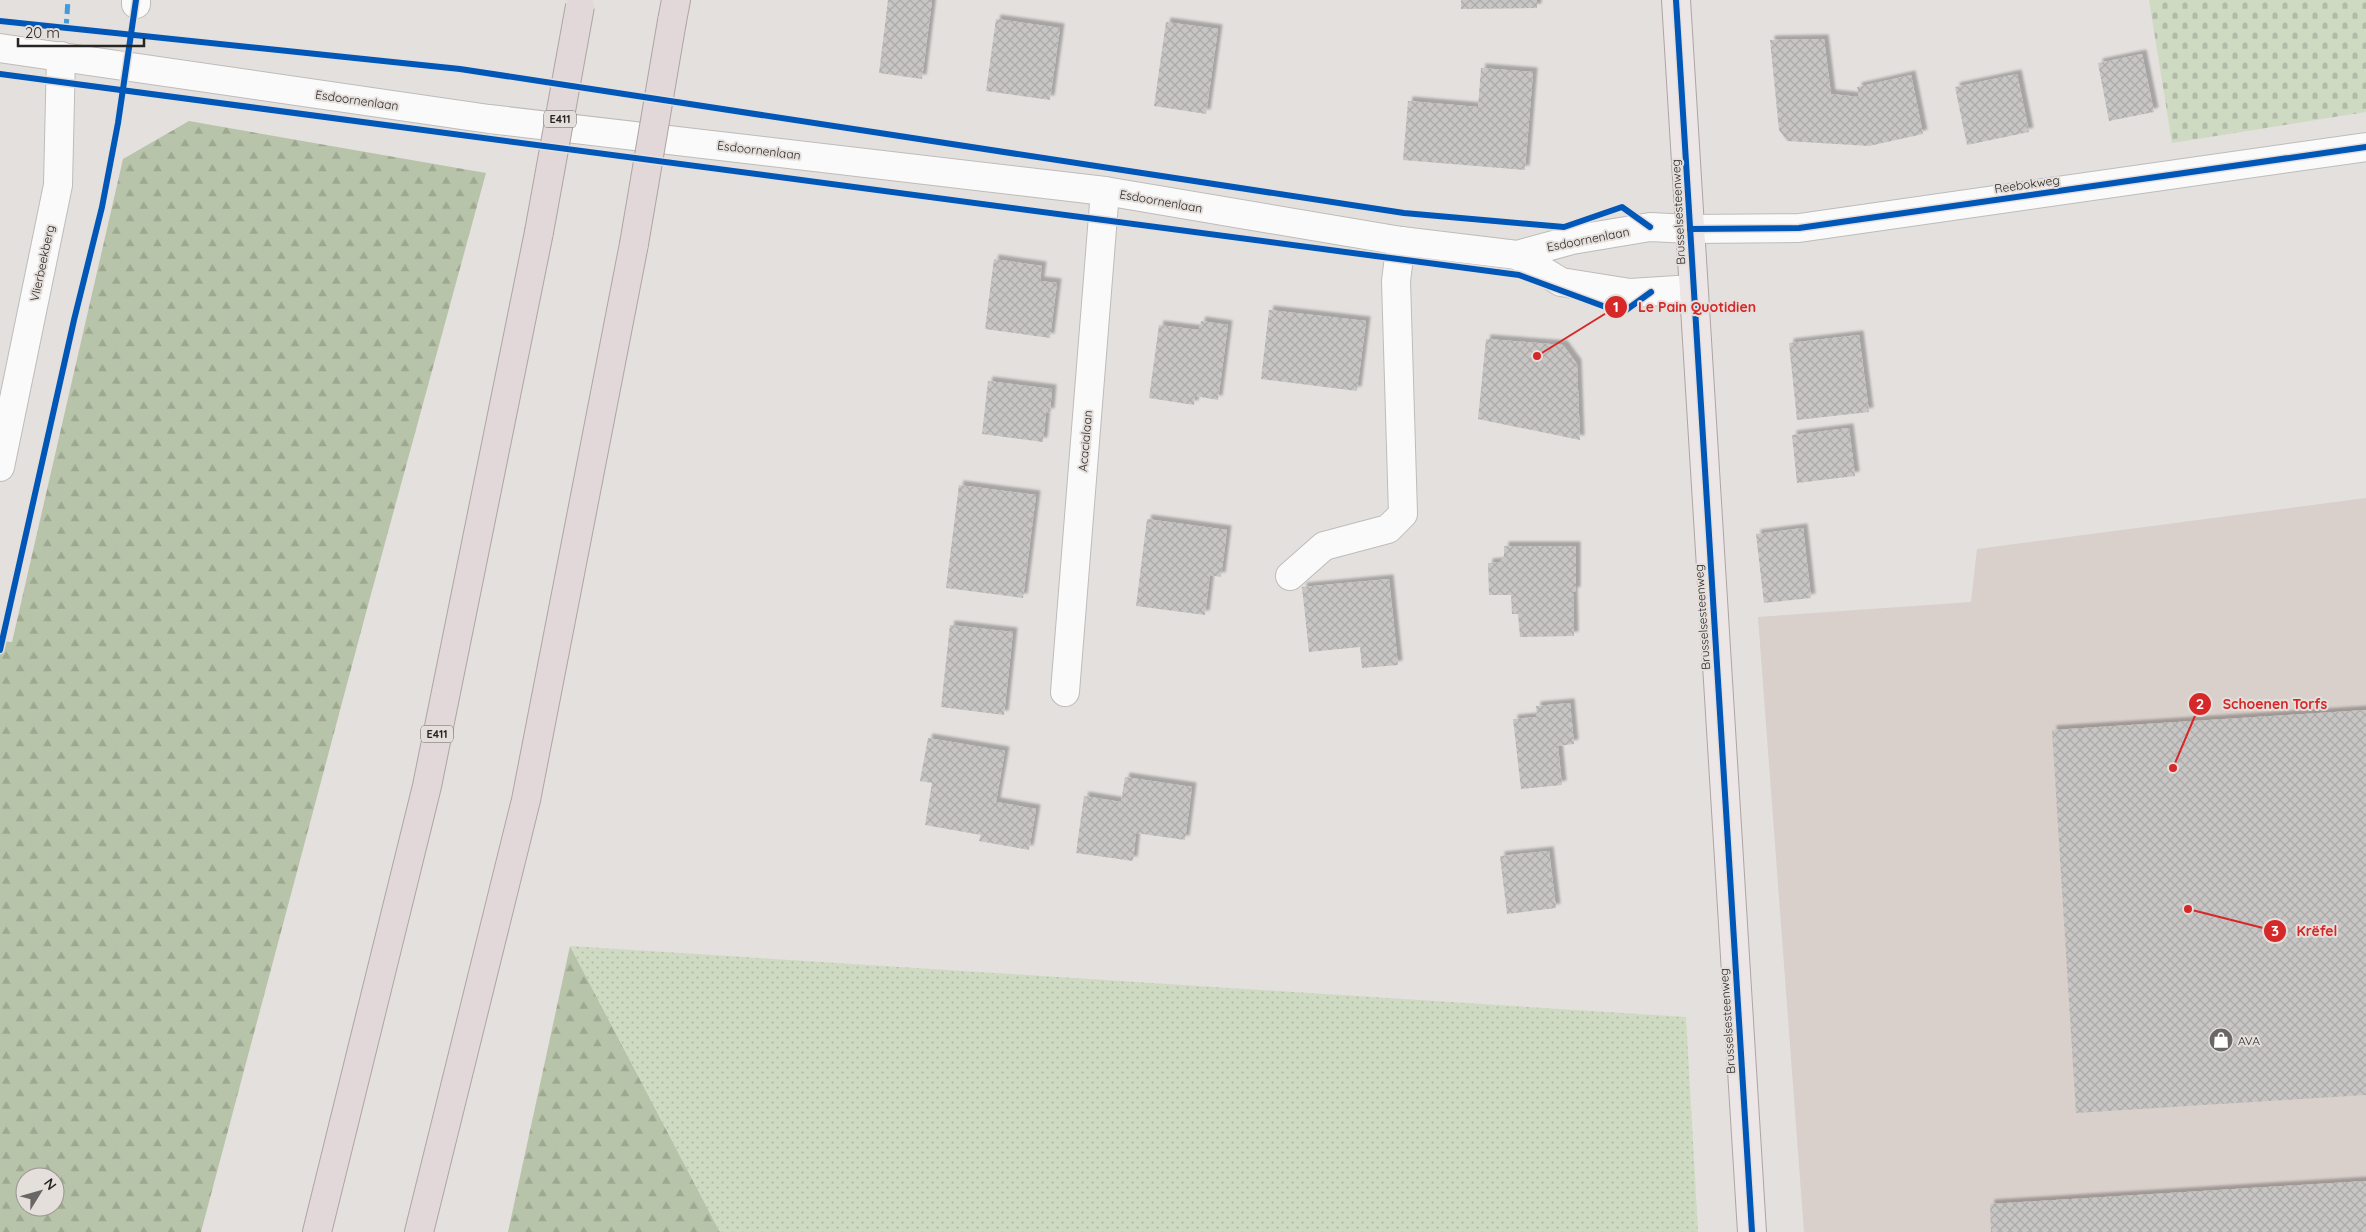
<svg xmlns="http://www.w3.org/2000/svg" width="2366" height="1232" font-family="Quicksand,sans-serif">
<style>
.built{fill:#d9cfcb}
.forest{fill:url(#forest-firs);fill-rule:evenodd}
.cemetery{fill:url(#cemetery-stones)}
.garden{fill:url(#garden-dots)}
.building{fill:url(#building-cross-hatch);filter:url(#shadow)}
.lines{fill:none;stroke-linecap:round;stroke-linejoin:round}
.minor-casing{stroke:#bebcba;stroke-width:30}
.major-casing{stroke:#afa4a4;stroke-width:30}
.highway-casing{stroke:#afa4a4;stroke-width:30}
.minor{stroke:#fbfafa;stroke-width:28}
.major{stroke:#ece6e6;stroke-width:28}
.highway{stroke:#e2d8d9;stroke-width:28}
.highway-bridge-casing{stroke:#afa4a4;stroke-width:30;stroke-linecap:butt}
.highway-bridge{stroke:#e2d8d9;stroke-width:28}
.quiet{stroke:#3d9ce0;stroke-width:5;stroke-dasharray:10 5;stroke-linecap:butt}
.cycleway-casing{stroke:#e5dfdc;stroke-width:9}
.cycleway{stroke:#0057b8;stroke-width:6}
.labels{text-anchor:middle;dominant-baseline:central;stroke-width:4;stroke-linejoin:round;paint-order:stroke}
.shield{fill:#e5dfdc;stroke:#615e5c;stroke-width:1}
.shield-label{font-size:11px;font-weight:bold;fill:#282625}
.street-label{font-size:12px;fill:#282625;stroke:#e5dfdc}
.poi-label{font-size:12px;fill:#282625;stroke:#e5dfdc;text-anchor:start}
.leader{fill:none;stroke:#d62828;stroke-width:2}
.callout-dot{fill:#d62828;stroke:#e5dfdc;stroke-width:2}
.mark-label{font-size:15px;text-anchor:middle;font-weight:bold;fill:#fff}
.callout-label{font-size:14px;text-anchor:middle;font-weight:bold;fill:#d62828;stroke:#e5dfdc;stroke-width:4;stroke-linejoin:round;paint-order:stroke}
</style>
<defs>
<pattern id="forest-firs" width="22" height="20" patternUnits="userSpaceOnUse" patternTransform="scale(1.25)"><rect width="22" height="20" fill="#b8c4a9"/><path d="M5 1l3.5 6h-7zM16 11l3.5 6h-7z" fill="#9ea891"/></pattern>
<pattern id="cemetery-stones" width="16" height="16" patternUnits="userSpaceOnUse" patternTransform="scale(1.25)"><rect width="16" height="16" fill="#cfdac3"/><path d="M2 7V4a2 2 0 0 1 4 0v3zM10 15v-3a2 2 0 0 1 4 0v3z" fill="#b2bba7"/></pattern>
<pattern id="garden-dots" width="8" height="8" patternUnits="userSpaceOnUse" patternTransform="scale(1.25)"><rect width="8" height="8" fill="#cfdac3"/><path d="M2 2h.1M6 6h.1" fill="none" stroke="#b2bba7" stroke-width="1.8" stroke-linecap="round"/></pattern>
<pattern id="building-cross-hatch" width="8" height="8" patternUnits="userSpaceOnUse" patternTransform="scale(1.25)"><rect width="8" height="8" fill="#c8c6c4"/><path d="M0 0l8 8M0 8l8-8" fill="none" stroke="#acaaa8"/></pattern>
<filter id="shadow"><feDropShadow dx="4.5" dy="-4.5" stdDeviation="1" flood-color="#0004"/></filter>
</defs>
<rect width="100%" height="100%" fill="#e3e0de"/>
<polygon class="built" points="2366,498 2366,1232 1804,1232 1758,617 1971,602 1977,549"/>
<g class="forest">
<path d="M189,121L486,173L367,609L201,1232H0V641L12,642L123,159ZM25,1177H55V1207H25Z"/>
<polygon points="570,946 720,1232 508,1232"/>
</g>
<polygon class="cemetery" points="2149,0 2366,0 2366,112 2172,143"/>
<polygon class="garden" points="570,946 1686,1017 1698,1232 720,1232"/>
<g class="building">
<polygon points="888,0 932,0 922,79 879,73"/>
<polygon points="1461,0 1537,0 1537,8 1461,9"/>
<polygon points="996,19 1060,28 1050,100 986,91"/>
<polygon points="1166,22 1218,29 1206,114 1154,106"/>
<polygon points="1824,39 1831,94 1859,97 1857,87 1911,75 1923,134 1869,146 1787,141 1779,130 1770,40"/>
<polygon points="2142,54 2154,112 2109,121 2098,63"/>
<polygon points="1481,68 1533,72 1525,170 1403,160 1408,101 1478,107"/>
<polygon points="2017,74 2029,132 1967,145 1955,87"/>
<polygon points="994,259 1042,266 1040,281 1057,283 1050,338 985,329"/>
<polygon points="1269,310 1366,321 1357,391 1261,379"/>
<polygon points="1201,321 1228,325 1218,400 1195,396 1194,405 1149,398 1159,325 1199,330"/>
<polygon points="1859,335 1869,412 1797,420 1789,343"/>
<polygon points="1486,339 1563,345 1577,364 1580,440 1478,419"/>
<polygon points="988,381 1052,389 1050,413 1046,412 1043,442 982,434"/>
<polygon points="1849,428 1855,476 1797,483 1792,435"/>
<polygon points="959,485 1036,495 1023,598 946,588"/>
<polygon points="1147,519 1227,530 1221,577 1210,575 1205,615 1136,606"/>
<polygon points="1803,528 1811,598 1764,603 1756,534"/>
<polygon points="1504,546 1576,546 1576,591 1573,592 1574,636 1520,637 1518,614 1512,614 1511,595 1489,595 1488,563 1500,562 1504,556"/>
<polygon points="1389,579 1398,665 1362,668 1360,647 1309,652 1302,587"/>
<polygon points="950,625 1013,632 1004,715 941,707"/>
<polygon points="1570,703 1574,744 1558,746 1562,785 1521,789 1513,719 1537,717 1536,706"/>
<polygon points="2366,710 2366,1095 2076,1113 2052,730"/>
<polygon points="928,738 1005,751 996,802 1036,809 1029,850 979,841 981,835 925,825 932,783 920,781"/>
<polygon points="1125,777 1192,787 1185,840 1136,833 1133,861 1076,853 1084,796 1121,802"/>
<polygon points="1549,851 1556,908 1507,914 1500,856"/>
<polygon points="2366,1181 2366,1232 1991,1232 1990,1204"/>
</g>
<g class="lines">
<defs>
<g id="minor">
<polyline points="136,4 136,0"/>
<polyline points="0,48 489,119 1105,191 1401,241 1517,255 1572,240 1650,227 1690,229 1799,228 2366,147"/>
<polyline points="1517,255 1561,282 1630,293 1693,289"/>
<polyline points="0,467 58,185 61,56"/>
<polyline points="1290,576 1324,546 1388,529 1403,514 1396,281 1401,241"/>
<polyline points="1065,692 1105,191"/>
</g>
<polyline id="major" points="1676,0 1752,1232"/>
<g id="highway">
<polyline points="672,21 676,0"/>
<polyline points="317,1232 427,786 539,232"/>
<polyline points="419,1232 526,800 634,244"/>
</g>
</defs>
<use href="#minor" class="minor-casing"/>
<use href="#major" class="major-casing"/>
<use href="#highway" class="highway-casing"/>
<use href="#minor" class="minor"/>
<use href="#major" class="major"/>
<use href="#highway" class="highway"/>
<defs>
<g id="highway-bridge">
<polyline points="539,232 580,6"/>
<polyline points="634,244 672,21"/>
</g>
</defs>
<use href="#highway-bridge" class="highway-bridge-casing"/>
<use href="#highway-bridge" class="highway-bridge"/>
<polyline class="quiet" points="66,29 68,0"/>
<defs>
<g id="cycleway">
<polyline points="1676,0 1752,1232"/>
<polyline points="0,21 460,69 1404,213 1564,227 1622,207 1650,227"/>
<polyline points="0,74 1519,275 1622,313 1651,292"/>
<polyline points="1690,229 1799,228 2366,147"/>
<polyline points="0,650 74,320 102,207 118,123 136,0"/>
</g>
</defs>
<use href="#cycleway" class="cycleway-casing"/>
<use href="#cycleway" class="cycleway"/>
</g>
<defs>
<symbol id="shop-disc" viewBox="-11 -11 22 22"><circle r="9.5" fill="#696766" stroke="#e5dfdc"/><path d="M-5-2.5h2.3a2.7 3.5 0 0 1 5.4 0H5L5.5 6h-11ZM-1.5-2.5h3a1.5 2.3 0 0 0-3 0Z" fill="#fff"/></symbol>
</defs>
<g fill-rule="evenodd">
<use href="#shop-disc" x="2207" y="1026" width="28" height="28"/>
</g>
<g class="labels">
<g class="shield">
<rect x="544" y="110.5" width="32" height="17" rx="4"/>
<rect x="421" y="725.5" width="32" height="17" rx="4"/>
</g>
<g class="shield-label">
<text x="560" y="119">E411</text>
<text x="437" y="734">E411</text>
</g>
<g class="street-label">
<text transform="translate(357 100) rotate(8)">Esdoornenlaan</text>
<text transform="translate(759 150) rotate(7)">Esdoornenlaan</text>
<text transform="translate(2027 184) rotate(-8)">Reebokweg</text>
<text transform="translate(1161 201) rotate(10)">Esdoornenlaan</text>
<text transform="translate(1678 212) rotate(-93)">Brusselsesteenweg</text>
<text transform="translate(1588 239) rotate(-11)">Esdoornenlaan</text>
<text transform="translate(42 263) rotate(-78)">Vlierbeekberg</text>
<text transform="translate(1085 441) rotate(-85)">Acacialaan</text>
<text transform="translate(1702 617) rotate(-94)">Brusselsesteenweg</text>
<text transform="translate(1727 1021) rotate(-94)">Brusselsesteenweg</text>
</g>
<g class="poi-label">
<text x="2238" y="1040">AVA</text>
</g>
</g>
<path class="leader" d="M1537 356L1616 307M2173 768L2200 704M2188 909L2275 931"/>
<g class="callout-dot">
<circle cx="1537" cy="356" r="5"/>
<circle cx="2173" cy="768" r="5"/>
<circle cx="2188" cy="909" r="5"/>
<circle cx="1616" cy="307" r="12"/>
<circle cx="2200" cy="704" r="12"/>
<circle cx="2275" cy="931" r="12"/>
</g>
<g class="mark-label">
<text x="1616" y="312">1</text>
<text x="2200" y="709">2</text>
<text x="2275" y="936">3</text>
</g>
<g class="callout-label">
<text x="1697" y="312">Le Pain Quotidien</text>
<text x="2275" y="709">Schoenen Torfs</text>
<text x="2317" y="936">Krëfel</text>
</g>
<g transform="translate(40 1192) rotate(53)"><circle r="24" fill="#e5dfdc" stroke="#999593"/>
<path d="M0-4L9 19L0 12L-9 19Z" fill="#696766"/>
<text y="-8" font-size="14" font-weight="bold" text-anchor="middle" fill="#282625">N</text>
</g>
<path d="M18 38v8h126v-8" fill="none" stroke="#282625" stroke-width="2.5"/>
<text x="25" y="38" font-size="15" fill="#282625" stroke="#e5dfdc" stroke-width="4" paint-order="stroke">20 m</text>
</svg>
